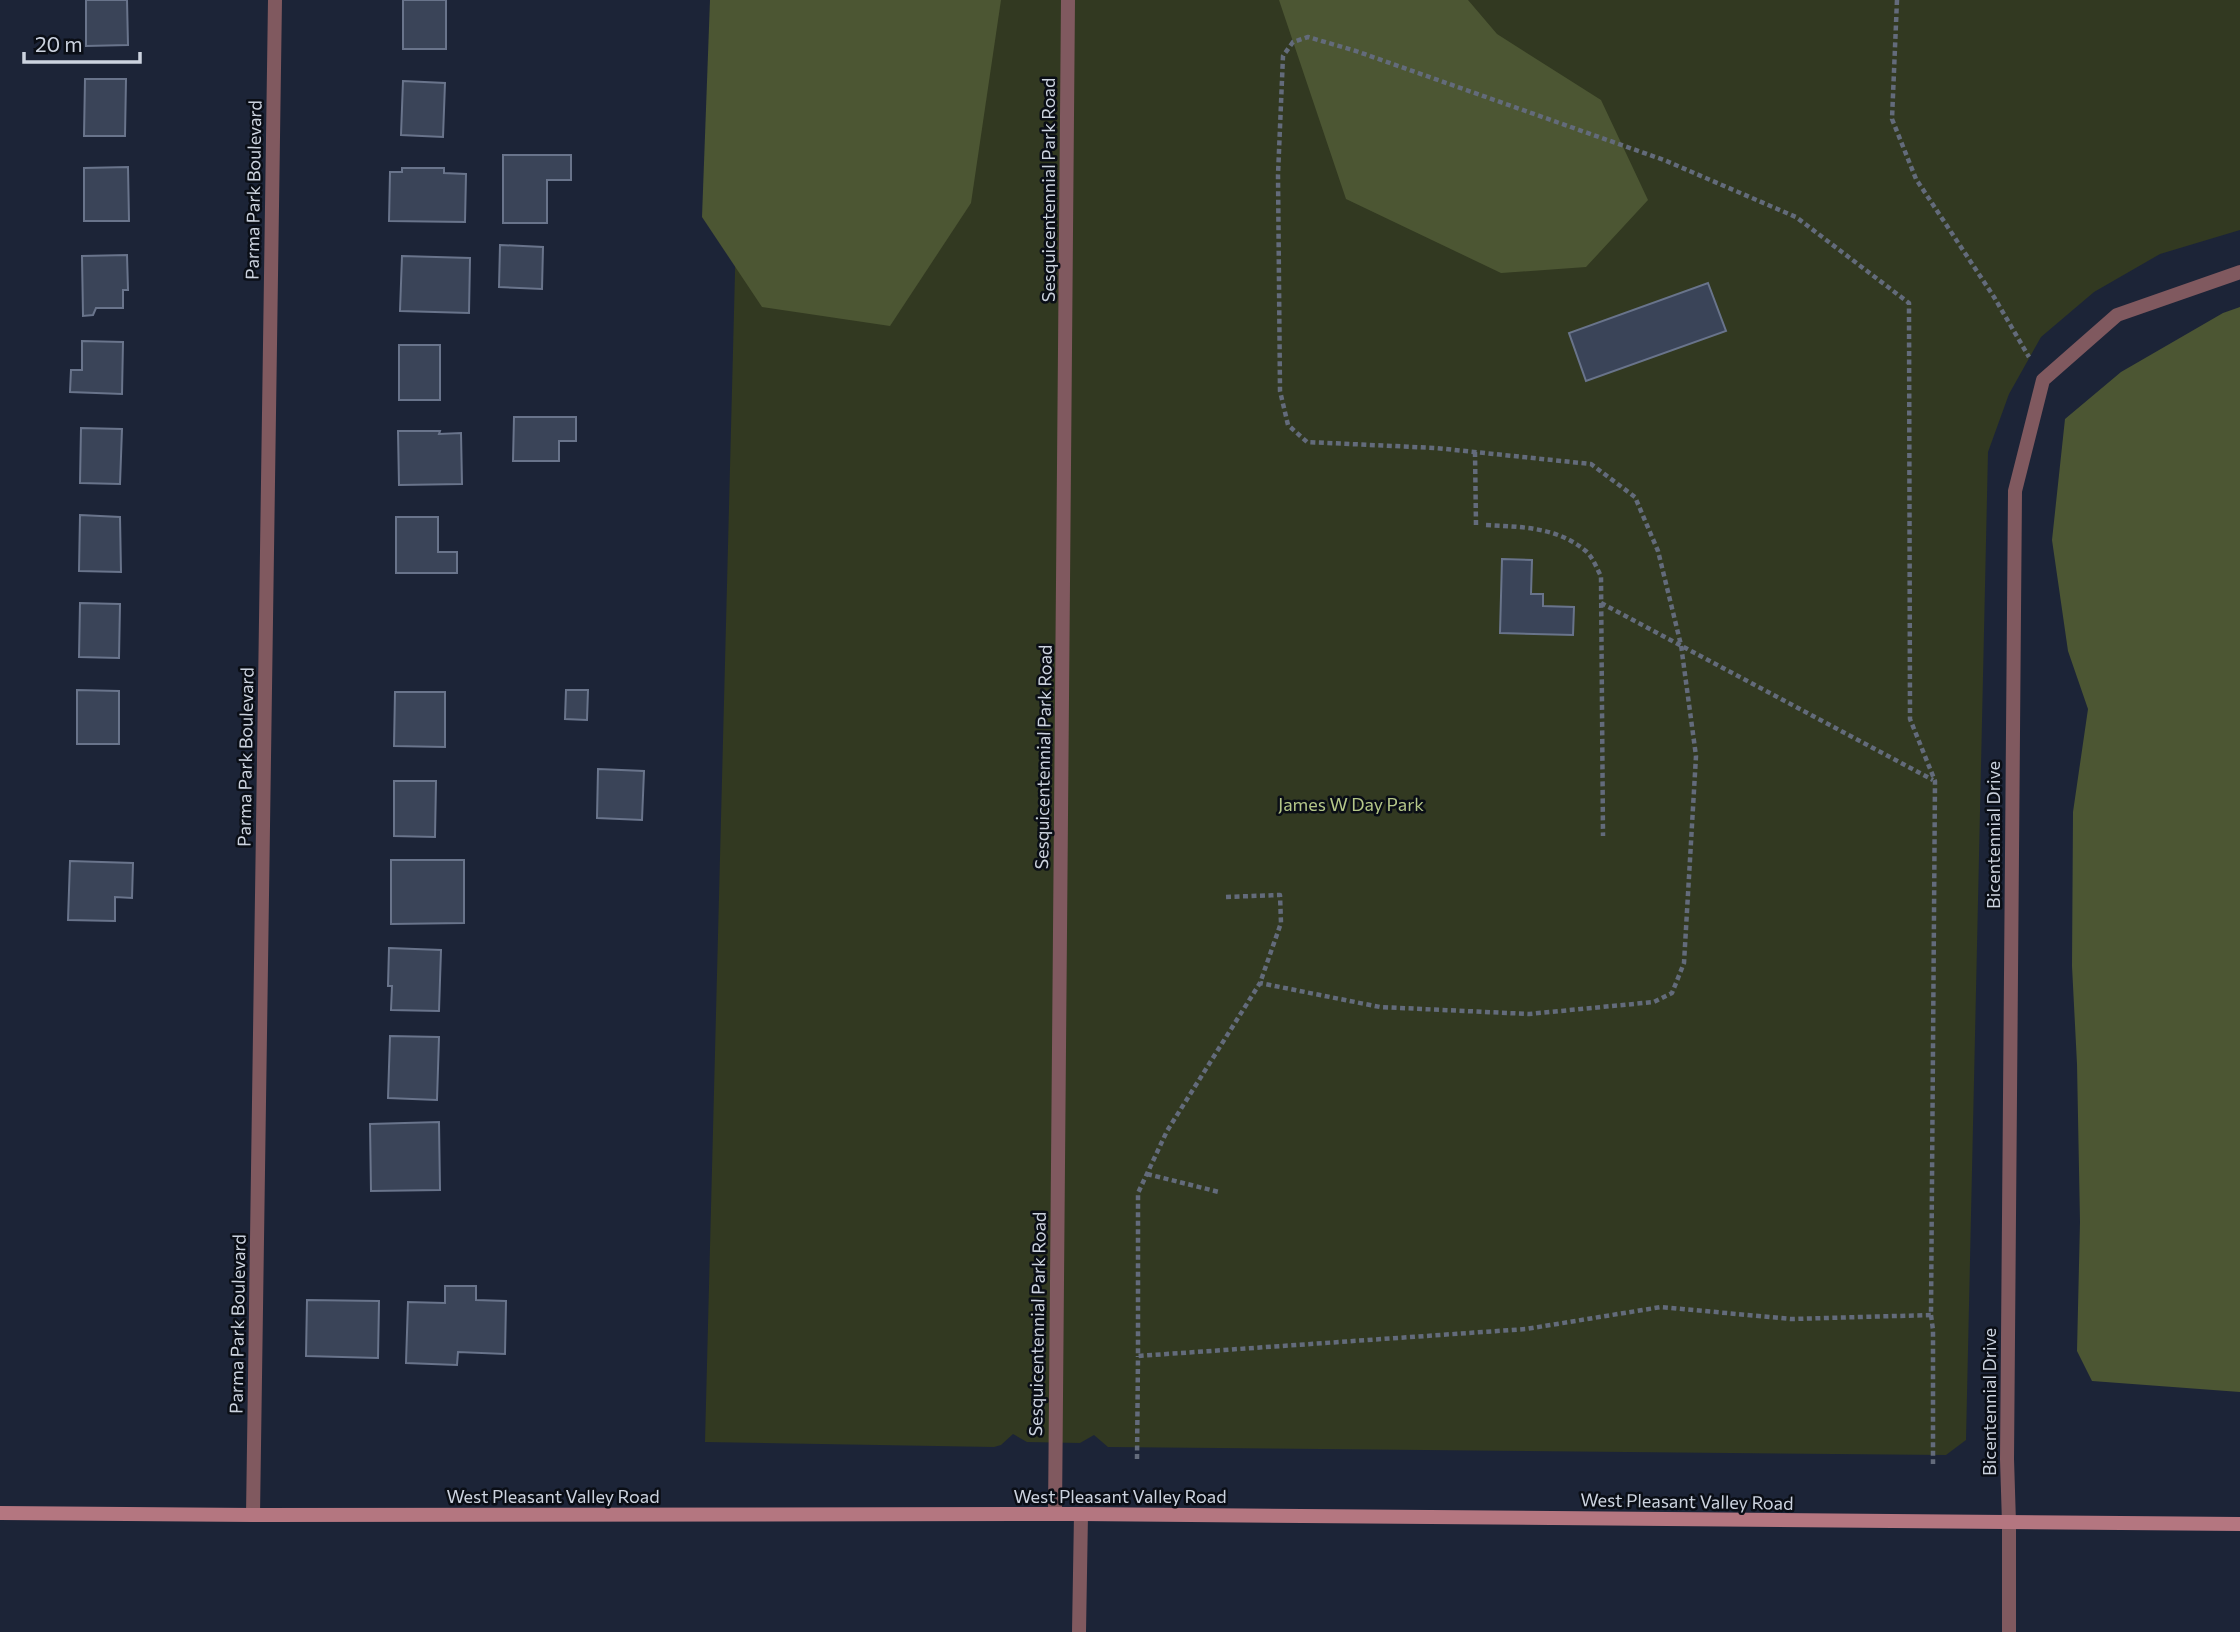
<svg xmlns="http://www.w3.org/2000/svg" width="2240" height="1632" font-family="Commissioner,sans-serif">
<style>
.green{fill:#323921}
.forest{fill:#4c5633}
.building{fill:#3a4458;stroke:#69748b;stroke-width:2}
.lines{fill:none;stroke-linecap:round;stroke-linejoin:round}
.path{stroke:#636b7b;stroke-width:4.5;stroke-dasharray:5 3.5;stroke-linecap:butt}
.service{stroke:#80595f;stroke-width:14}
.minor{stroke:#80595f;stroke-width:14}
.secondary{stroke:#b47680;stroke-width:14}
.labels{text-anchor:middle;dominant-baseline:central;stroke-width:5;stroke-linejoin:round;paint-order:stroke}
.street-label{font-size:18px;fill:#ccd3df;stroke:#0a0e16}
.park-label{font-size:18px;fill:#b5c789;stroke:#0a0e16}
</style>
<rect width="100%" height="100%" fill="#1c2437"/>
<polygon class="green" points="742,0 2240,0 2240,230 2160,254 2094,292 2041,337 2009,394 1988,452 1966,1440 1946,1455 1108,1447 1094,1435 1080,1443 1027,1442 1013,1434 1001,1445 994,1447 705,1442"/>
<g class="forest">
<polygon points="710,0 1001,0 971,203 890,326 762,307 702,217"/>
<polygon points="1279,0 1468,0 1497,34 1601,100 1648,200 1586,267 1501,273 1346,199"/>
<polygon points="2240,307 2240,1392 2092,1381 2077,1351 2080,1222 2077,1064 2072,966 2073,812 2088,709 2068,651 2052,540 2065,419 2121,372 2223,313"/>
</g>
<g class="building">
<polygon points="86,0 127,0 128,45 86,46"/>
<rect x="403" y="0" width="43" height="49"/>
<polygon points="85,79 126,79 125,136 84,136"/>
<polygon points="403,81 445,83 443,137 401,135"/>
<polygon points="503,155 571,155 571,180 547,180 547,223 503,223"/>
<polygon points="128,167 129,221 84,221 84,168"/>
<polygon points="402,168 444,168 444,173 466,174 465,222 389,221 390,172 402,172"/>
<polygon points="500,245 543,247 542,289 499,287"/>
<polygon points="127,255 128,290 123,290 123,308 96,308 93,315 83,316 82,256"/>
<polygon points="402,256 470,258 469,313 400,311"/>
<polygon points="1708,283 1726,331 1586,381 1569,333"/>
<polygon points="82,341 123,342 122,394 70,392 71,370 82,370"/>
<rect x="399" y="345" width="41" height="55"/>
<polygon points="514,417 576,417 576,441 559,441 559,461 513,461"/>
<polygon points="81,428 122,429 120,484 80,483"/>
<polygon points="398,431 440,431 439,434 461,433 462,484 399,485"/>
<polygon points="80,515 120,517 121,572 79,571"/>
<polygon points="396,517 438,517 438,552 457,552 457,573 396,573"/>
<polygon points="1502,559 1532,560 1531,594 1543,594 1543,606 1574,607 1573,635 1500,633"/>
<polygon points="80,603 120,604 119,658 79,657"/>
<polygon points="77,690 119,691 119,744 77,744"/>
<polygon points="566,690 588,690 587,720 565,719"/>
<polygon points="395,692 445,692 445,747 394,746"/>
<polygon points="598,769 644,771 642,820 597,818"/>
<polygon points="394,781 436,781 435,837 394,836"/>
<polygon points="391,860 464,860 464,923 391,924"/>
<polygon points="70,861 133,863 132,898 115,897 115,921 68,920"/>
<polygon points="389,948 441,950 439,1011 391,1010 392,986 388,986"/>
<polygon points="390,1036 439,1037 437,1100 388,1098"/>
<polygon points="439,1122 440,1190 371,1191 370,1124"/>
<polygon points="445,1286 476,1286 476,1300 506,1301 505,1354 458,1352 457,1365 406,1363 408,1302 445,1303"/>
<polygon points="307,1300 379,1301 378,1358 306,1356"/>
</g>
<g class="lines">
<g class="path">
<polyline points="1897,0 1892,119 1916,179 1994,297 2029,357"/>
<polyline points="1475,452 1476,525"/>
<path d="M1486,525C1523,527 1558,527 1587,552C1593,558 1597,569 1601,576L1603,836"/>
<polyline points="1601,603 1933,780"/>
<polyline points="1226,897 1280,895 1281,923 1260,983 1167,1131 1138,1193 1138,1356 1526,1329 1661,1307 1791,1319 1931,1315 1935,781 1910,719 1909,303 1796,217 1664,160 1356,51 1308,37 1293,42 1283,56 1278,175 1280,391 1288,425 1307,442 1436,448 1591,464 1635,497 1658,551 1681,645 1696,756 1684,963 1672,993 1654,1002 1529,1014 1380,1007 1260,983"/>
<polyline points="1147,1174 1219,1192"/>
<polyline points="1931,1315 1933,1330 1933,1464"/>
<polyline points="1137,1459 1138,1356"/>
</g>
<g class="service">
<polyline points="1055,1514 1068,0"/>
<polyline points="2009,1523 2007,1459 2015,491 2043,380 2117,315 2240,272"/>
<polyline points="1079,1632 1081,1514"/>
</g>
<g class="minor">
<polyline points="253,1515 275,0"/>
<polyline points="2009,1523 2009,1632"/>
</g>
<polyline class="secondary" points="0,1513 253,1515 1081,1514 2240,1524"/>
</g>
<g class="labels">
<g class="street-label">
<text transform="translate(253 190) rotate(-89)">Parma Park Boulevard</text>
<text transform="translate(1048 190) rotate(-90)">Sesquicentennial Park Road</text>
<text transform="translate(245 757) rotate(-89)">Parma Park Boulevard</text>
<text transform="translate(1043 757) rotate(-89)">Sesquicentennial Park Road</text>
<text transform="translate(1993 835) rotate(-90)">Bicentennial Drive</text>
<text transform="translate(237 1324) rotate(-89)">Parma Park Boulevard</text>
<text transform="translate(1037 1324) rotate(-89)">Sesquicentennial Park Road</text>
<text transform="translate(1989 1402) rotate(-90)">Bicentennial Drive</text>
<text x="553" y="1496">West Pleasant Valley Road</text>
<text x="1120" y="1496">West Pleasant Valley Road</text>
<text transform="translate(1687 1501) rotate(1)">West Pleasant Valley Road</text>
</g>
<g class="park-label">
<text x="1351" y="804">James W Day Park</text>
</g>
</g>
<path d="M24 52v10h116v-10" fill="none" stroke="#ccd3df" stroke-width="3.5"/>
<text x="35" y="52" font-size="21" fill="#ccd3df" stroke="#0a0e16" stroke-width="5" paint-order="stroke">20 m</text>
</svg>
